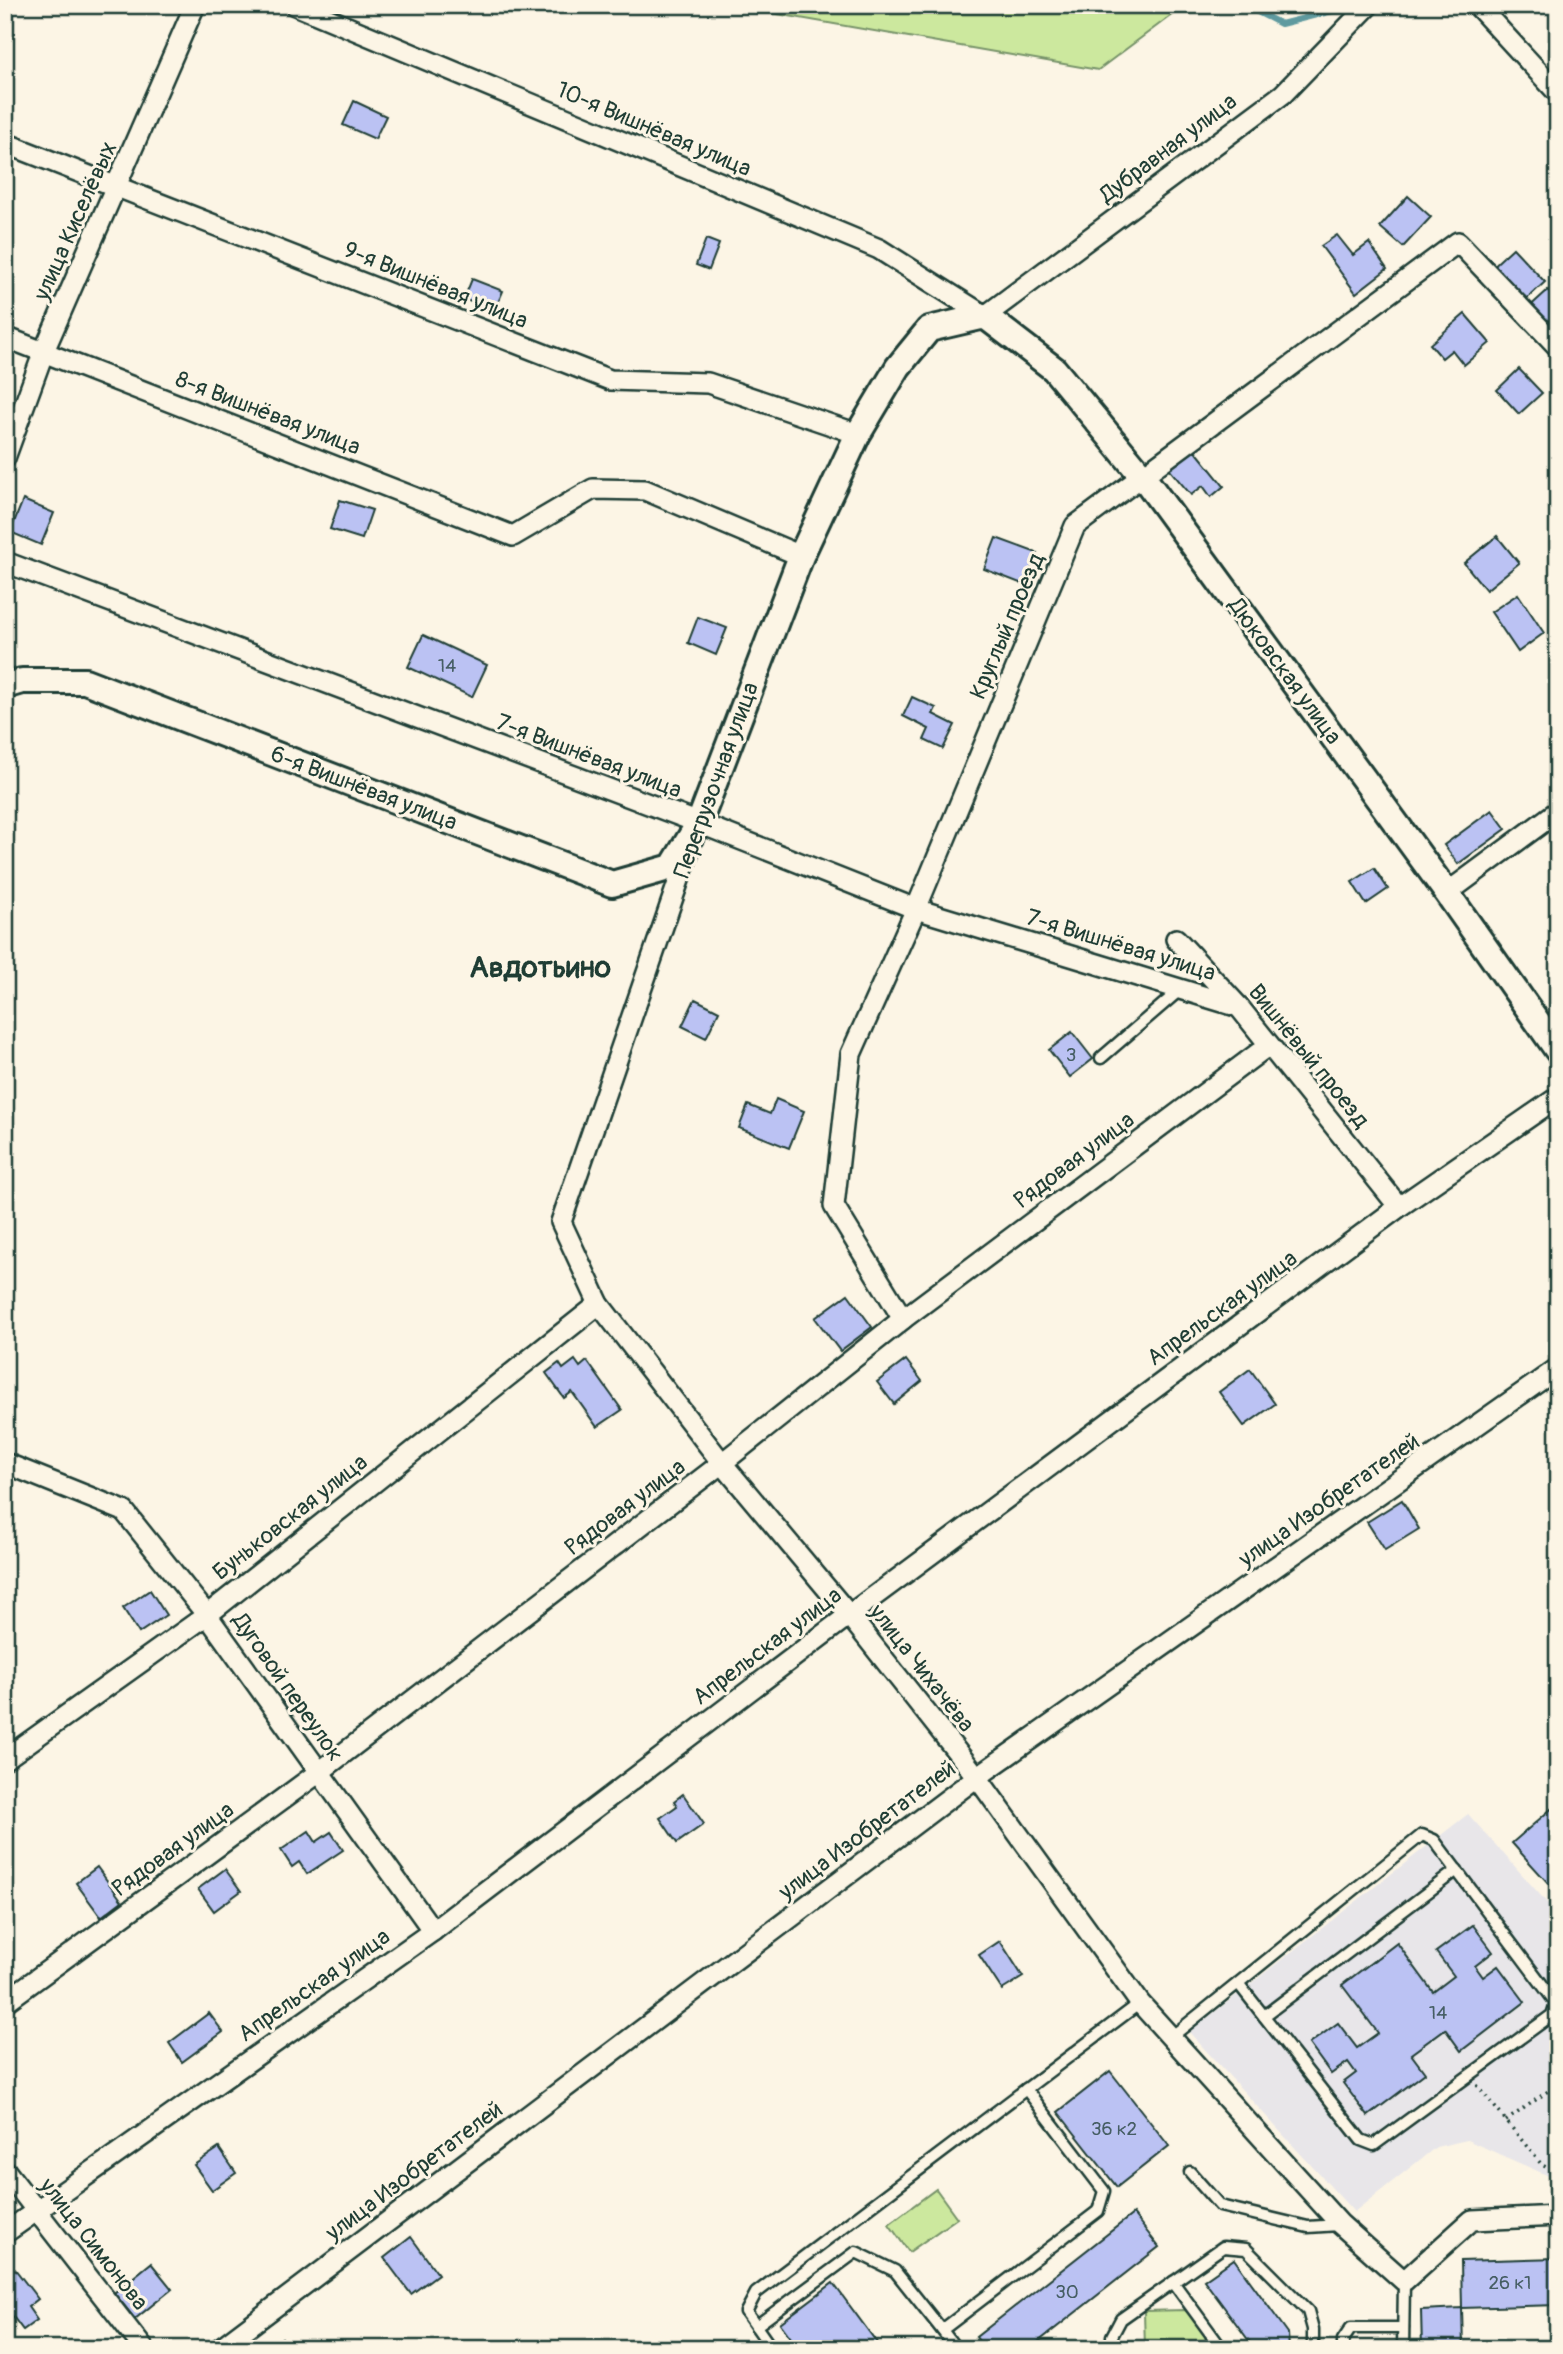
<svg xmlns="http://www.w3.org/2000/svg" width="1563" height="2354" font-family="Pangolin,sans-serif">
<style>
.built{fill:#e8e6e9}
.green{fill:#cce89e;stroke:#769269;stroke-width:2}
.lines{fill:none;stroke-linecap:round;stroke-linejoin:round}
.stream{stroke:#5f9a9f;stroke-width:6}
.building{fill:#bbc2f3;stroke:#1f3d34;stroke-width:2}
.service-casing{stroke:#1f3d34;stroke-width:15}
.minor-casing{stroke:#1f3d34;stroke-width:24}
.tertiary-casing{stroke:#1f3d34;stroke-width:30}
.path{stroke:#1f3d34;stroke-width:3.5;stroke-dasharray:2 5;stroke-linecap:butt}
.service{stroke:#fcf5e5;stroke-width:10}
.minor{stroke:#fcf5e5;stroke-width:19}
.tertiary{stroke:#fcf5e5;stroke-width:24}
.labels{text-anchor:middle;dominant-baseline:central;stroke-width:6;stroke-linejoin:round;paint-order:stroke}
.number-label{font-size:19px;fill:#465e64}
.street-label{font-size:23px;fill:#1f3d34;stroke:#fcf5e5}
.district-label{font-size:30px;font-weight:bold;fill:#1f3d34;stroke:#fcf5e5}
</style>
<rect width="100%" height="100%" fill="#fcf5e5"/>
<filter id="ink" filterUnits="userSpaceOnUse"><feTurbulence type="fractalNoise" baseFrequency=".0143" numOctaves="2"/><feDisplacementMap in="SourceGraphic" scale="14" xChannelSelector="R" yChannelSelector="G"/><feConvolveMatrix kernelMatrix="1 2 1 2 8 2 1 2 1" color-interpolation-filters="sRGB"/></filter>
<g filter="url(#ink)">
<polygon class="built" points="1468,1814 1558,1915 1558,2180 1467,2140 1436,2147 1354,2212 1189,2032"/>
<g class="green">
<polygon points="726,5 1185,5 1098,70"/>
<polygon points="936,2189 957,2218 909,2252 889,2224"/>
<polygon points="1185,2310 1205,2331 1206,2349 1145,2349 1144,2311"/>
</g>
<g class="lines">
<g class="stream">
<polyline points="930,5 948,5"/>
<polyline points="994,5 1050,5"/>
<polyline points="1244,5 1281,24 1356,5"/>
</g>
</g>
<g class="building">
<polygon points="354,101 386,116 375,139 343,125"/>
<polygon points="1408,196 1431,217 1403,247 1380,227"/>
<polygon points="1337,235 1353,255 1369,243 1387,269 1356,293 1321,246"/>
<polygon points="706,239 719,244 709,270 696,265"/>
<polygon points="1513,248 1545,282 1522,303 1490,269"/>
<polygon points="472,279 503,291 494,312 464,299"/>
<polygon points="1548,290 1558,301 1558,331 1551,337 1526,310"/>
<polygon points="1465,314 1490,343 1464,365 1452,350 1442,358 1430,344"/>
<polygon points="1519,369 1542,393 1519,414 1497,390"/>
<polygon points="1194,449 1224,486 1211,497 1203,486 1191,495 1169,469"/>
<polygon points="23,500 54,513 41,545 10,532"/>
<polygon points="340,500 372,510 362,539 330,529"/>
<polygon points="1497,536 1519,563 1486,590 1464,563"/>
<polygon points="996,538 1037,553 1025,585 984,569"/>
<polygon points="1518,594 1544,633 1518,652 1491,612"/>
<polygon points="698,617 727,628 716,655 688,643"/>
<polygon points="423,635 487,665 472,697 408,667"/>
<polygon points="912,697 936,708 933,714 955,725 943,749 924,740 929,729 903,716"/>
<polygon points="1492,810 1506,829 1458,864 1444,845"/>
<polygon points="1374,868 1388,889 1366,904 1352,882"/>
<polygon points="695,999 719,1011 706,1038 682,1026"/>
<polygon points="1072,1032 1093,1059 1070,1077 1049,1050"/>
<polygon points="776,1099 804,1111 789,1148 739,1128 748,1105 770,1114"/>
<polygon points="848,1294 872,1327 840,1351 815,1318"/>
<polygon points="575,1360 580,1367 587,1361 622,1410 597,1427 572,1392 564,1398 546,1373 559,1363 563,1369"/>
<polygon points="906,1360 922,1381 894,1404 877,1382"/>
<polygon points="1250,1369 1275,1404 1244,1426 1219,1392"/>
<polygon points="1402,1500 1419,1529 1385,1550 1367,1522"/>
<polygon points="150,1590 166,1615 139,1633 123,1608"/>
<polygon points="683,1794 704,1824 677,1843 660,1818 677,1806 674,1801"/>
<polygon points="1558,1803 1558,1894 1512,1843"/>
<polygon points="309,1831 316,1842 331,1832 343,1850 307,1874 299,1862 292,1867 281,1850"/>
<polygon points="97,1867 122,1901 101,1917 76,1883"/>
<polygon points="225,1869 241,1891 214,1911 198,1889"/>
<polygon points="1473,1925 1493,1952 1475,1966 1483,1977 1498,1966 1525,2002 1461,2051 1445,2029 1411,2054 1425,2073 1368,2116 1343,2083 1356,2073 1348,2062 1331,2074 1309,2044 1338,2023 1357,2048 1378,2033 1342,1985 1397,1943 1433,1992 1454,1976 1436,1952"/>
<polygon points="1000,1941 1023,1977 1002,1990 979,1955"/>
<polygon points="209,2013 223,2032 182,2062 169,2043"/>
<polygon points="1110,2071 1169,2146 1117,2187 1058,2112"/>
<polygon points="219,2148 236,2173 212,2190 194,2165"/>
<polygon points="1133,2214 1159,2247 1029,2349 985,2349 976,2337"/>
<polygon points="411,2237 438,2274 411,2294 384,2258"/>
<polygon points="1558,2258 1558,2305 1462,2308 1461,2261"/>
<polygon points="1234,2259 1288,2333 1289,2349 1255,2349 1204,2280"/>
<polygon points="151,2263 172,2289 135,2319 114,2293"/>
<polygon points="15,2269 38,2299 28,2307 37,2320 23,2330 5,2306 5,2276"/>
<polygon points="833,2283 881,2348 882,2349 799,2349 780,2323"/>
<polygon points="1462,2308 1463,2349 1422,2349 1421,2310"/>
<polygon points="282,2338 290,2349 268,2349"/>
</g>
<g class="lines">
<defs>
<g id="service">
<polyline points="1101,1058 1181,989"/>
<polyline points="1264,2016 1457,1870"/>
<polyline points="1170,2038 1422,1835 1434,1840 1556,2003 1552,2015 1374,2145 1361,2140 1238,1983"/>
<polyline points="1190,2172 1220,2206 1308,2227 1339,2225"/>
<polyline points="1173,2282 1222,2349"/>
<polyline points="756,2326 856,2252 895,2271 942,2330"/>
<polyline points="772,2349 746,2312 756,2293 1140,2003"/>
<polyline points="956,2349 942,2330 1098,2211 1104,2191 1026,2089"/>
<polyline points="1112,2349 1112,2336 1121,2319 1223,2247 1246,2249 1308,2311 1313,2329 1313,2349"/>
<polyline points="1343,2349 1343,2340 1351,2328 1403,2328"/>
<polyline points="1403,2349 1404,2281"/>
</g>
<g id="minor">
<polyline points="295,5 879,249 985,316 1283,94 1369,5"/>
<polyline points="1477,5 1558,93"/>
<polyline points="5,143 610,380 708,383 858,434"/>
<polyline points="5,337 513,536 593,489 645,490 801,556"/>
<polyline points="5,458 44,351 195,5"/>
<polyline points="5,562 699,823 916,909 1239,1007"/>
<polyline points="689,851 561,1222 599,1304 722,1463 849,1615 977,1777 1140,2003 1340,2224 1404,2281 1472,2220 1558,2216"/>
<polyline points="1447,893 1558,811"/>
<polyline points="1176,939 1239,1007 1399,1207"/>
<polyline points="903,1319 834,1206 851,1054 916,909 1075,526 1458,242 1558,347"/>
<polyline points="5,1463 124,1511 207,1615 433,1931"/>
<polyline points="5,1759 207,1615 599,1304"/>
<polyline points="5,2002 318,1773 722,1463 903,1319 1269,1045"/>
<polyline points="5,2170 144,2349"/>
<polyline points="5,2233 433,1931 849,1615 1399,1207 1558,1097"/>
<polyline points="219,2349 977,1777 1558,1368"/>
</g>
<polyline id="tertiary" points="5,686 22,681 85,681 612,884 672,867 699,823 801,556 858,434 898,367 929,329 985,316 1054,369 1144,478 1447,893 1558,1051"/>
</defs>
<use href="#service" class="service-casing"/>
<use href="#minor" class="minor-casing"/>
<use href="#tertiary" class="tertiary-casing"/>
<g class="path">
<polyline points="1477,2085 1542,2165 1558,2173"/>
<polyline points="1506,2121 1558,2084"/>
</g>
<use href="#service" class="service"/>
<use href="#minor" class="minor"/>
<use href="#tertiary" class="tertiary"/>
</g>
</g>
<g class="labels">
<g class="number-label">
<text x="447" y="666">14</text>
<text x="1071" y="1055">3</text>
<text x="1438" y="2013">14</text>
<text x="1114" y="2129">36 к2</text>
<text x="1510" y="2283">26 к1</text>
<text x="1067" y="2292">30</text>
</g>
<g class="street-label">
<text transform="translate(654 129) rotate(23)">10-я Вишнёвая улица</text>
<text transform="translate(1168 148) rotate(-37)">Дубравная улица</text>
<text transform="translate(75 221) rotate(-66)">улица Киселёвых</text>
<text transform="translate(436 285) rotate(22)">9-я Вишнёвая улица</text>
<text transform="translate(268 413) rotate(21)">8-я Вишнёвая улица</text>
<text transform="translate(1007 626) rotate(-67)">Круглый проезд</text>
<text transform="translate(1285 671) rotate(54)">Дюковская улица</text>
<text transform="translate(589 756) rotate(21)">7-я Вишнёвая улица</text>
<text transform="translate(716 780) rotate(-70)">Перегрузочная улица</text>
<text transform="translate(364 788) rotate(21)">6-я Вишнёвая улица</text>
<text transform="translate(1121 945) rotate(17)">7-я Вишнёвая улица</text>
<text transform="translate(1309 1056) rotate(51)">Вишнёвый проезд</text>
<text transform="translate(1074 1160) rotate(-37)">Рядовая улица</text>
<text transform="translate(1222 1308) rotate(-36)">Апрельская улица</text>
<text transform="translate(1329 1500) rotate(-35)">улица Изобретателей</text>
<text transform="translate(625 1507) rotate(-37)">Рядовая улица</text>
<text transform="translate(290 1517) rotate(-38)">Буньковская улица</text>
<text transform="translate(767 1646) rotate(-37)">Апрельская улица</text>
<text transform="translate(922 1668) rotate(52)">улица Чихачёва</text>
<text transform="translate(288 1687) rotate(55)">Дуговой переулок</text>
<text transform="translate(867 1830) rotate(-37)">улица Изобретателей</text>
<text transform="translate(173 1849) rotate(-36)">Рядовая улица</text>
<text transform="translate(314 1985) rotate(-35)">Апрельская улица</text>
<text transform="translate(414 2171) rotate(-37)">улица Изобретателей</text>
<text transform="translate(94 2244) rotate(52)">улица Симонова</text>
</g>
<g class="district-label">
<text x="540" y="967">Авдотьино</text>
</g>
</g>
<rect width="1563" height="2354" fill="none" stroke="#fcf5e5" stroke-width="28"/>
<rect x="14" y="14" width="1535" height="2326" fill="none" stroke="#1f3d34" stroke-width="2.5" filter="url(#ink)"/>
</svg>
